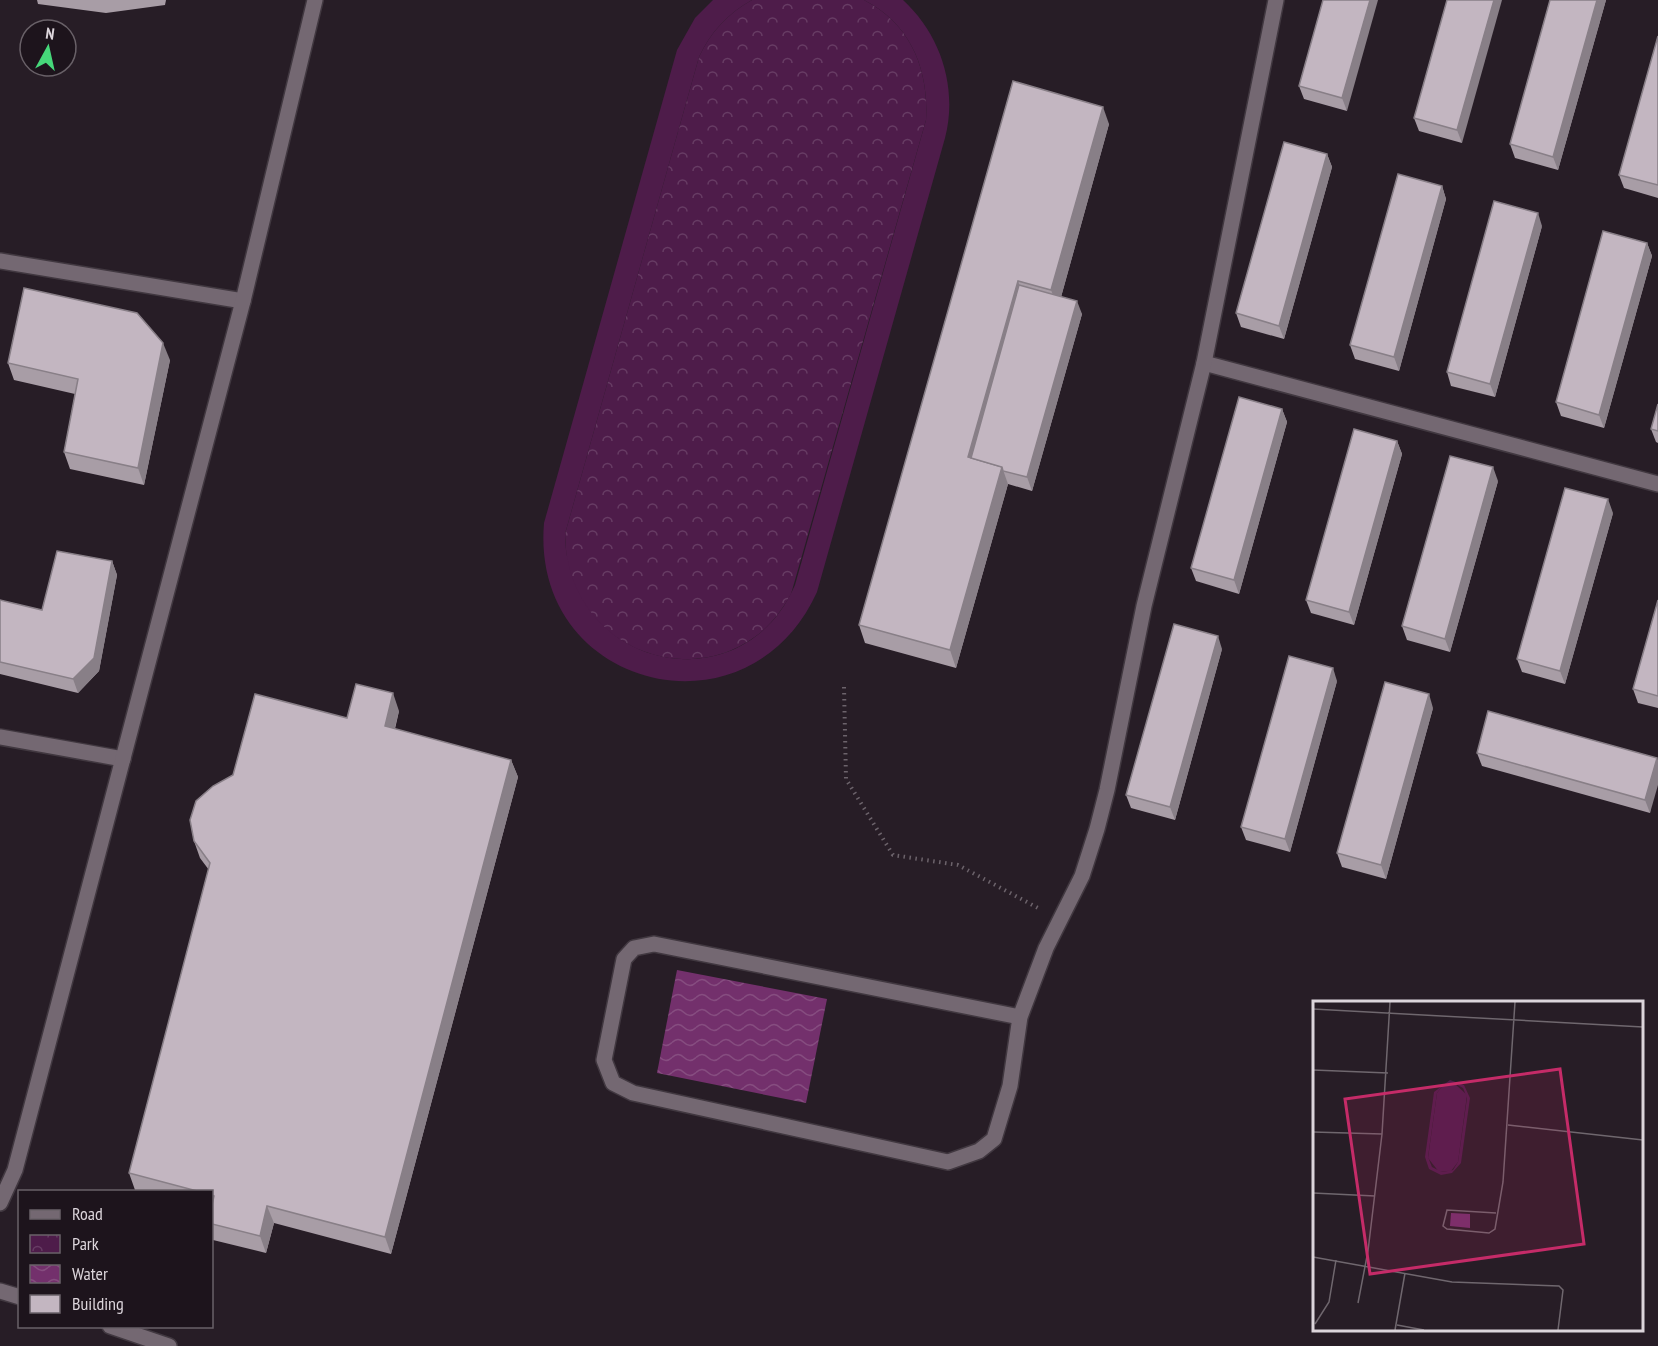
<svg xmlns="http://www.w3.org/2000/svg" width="1658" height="1346" font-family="'PT Sans Narrow',sans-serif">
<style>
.park{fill:url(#park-crowns)}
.pitch{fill:#4e1c4a}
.water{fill:url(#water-waves)}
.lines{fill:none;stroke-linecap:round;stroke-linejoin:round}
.street-casing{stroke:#413840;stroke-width:18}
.path{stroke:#6c636b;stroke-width:4;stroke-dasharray:1.5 4.5;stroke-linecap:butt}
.street{stroke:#746872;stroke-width:15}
.wall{fill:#a89da6}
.shaded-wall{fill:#887f87}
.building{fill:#c3b6c1;stroke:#887f87;stroke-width:1.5}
.inset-road{fill:none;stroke:#6f676e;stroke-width:1.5}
.view{fill:#c52b68;fill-opacity:0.15;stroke:#c52b68;stroke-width:3}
.inset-edge{fill:none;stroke:#dcd5db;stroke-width:3}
</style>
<defs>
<pattern id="park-crowns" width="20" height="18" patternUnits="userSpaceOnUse" patternTransform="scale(1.5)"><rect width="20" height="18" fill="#4e1c4a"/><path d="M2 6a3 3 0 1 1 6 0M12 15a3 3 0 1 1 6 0" fill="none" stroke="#673c64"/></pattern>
<pattern id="water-waves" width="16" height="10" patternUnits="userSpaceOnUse" patternTransform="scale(1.5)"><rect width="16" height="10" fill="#73306c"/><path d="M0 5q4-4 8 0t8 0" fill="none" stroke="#864d80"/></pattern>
</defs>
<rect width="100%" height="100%" fill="#271d26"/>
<path class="park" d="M752,0H864C911,24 929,70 926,120L791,594C782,610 771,625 756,636C695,682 606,656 575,588C567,571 566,553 565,534L699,57C710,33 728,13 752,0Z"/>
<path class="pitch" d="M713,0H752C728,13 710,33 699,57L565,534C567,669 742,708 795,585L926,120C929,70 911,24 864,0H903C941,35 958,88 945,138L817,592C748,744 530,689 544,523L677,50L695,18Z"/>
<polygon class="water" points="677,970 827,999 806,1103 657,1073"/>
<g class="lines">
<defs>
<g id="street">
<polyline points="0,261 243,301"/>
<polyline points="1204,363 1658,484"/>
<polyline points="0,737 123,759"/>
<polyline points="1020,1017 654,944 634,948 624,959 604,1060 613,1083 633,1093 948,1162 979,1151 994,1139 1010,1086 1020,1017 1046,948 1082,876 1097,829 1107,790 1144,606 1204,363 1276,0"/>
<polyline points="0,1203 15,1170 243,301 315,0"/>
<polyline points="0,1291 20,1297"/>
<polyline points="110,1326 169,1346"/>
</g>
</defs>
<use href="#street" class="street-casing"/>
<polyline class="path" points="844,687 846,779 893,855 958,865 1038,908"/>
<use href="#street" class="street"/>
</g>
<g class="wall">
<polygon points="37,0 166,0 165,5 106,13 38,4"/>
<polygon points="1323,0 1347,111 1304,99 1299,86"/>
<polygon points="1447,0 1462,143 1419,131 1414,118"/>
<polygon points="1550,0 1606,0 1558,170 1515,158 1510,144"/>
<polygon points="1658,36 1658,198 1624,188 1619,175"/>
<polygon points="1013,81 1109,124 1061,297 1082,314 1032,491 1008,484 956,668 865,643 859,625"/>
<polygon points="1327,154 1332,167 1284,339 1241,327 1236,313"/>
<polygon points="1442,186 1446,199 1399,371 1355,359 1350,345"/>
<polygon points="1542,226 1495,397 1451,386 1447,372"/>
<polygon points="1647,243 1652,256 1604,428 1561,416 1556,402"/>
<polygon points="170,360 144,485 70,469 64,452 75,394 14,380 8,363"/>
<polygon points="1658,404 1658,443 1656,442 1651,429"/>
<polygon points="1282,409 1287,422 1239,594 1196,581 1191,568"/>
<polygon points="1397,441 1402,454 1354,625 1311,613 1306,600"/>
<polygon points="1498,481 1450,652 1407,640 1402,626"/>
<polygon points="1613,513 1565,684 1522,672 1517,659"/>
<polygon points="112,561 117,575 99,671 78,693 0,674 0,600 42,610"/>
<polygon points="1658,600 1658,708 1638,703 1633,689"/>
<polygon points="1222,649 1175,820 1131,808 1126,795"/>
<polygon points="1337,681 1290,852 1246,840 1241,827"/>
<polygon points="1433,708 1386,879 1342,867 1337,853"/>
<polygon points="399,711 395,729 511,760 518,777 391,1254 274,1223 266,1253 213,1240 212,1236 212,1191 139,1191 135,1190 129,1173 209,870 200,858 194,841"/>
<polygon points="1477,753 1657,758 1650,813 1482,766"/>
</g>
<g class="shaded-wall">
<polygon points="1370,0 1378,0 1347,111 1342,98"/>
<polygon points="1494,0 1502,0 1462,143 1457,130"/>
<polygon points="1597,0 1606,0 1558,170 1553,157"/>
<polygon points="1103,107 1109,124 1058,308 1051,290"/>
<polygon points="1327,154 1332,167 1284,339 1279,326"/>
<polygon points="1442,186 1446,199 1399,371 1394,357"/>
<polygon points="1538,213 1542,226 1495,397 1490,384"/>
<polygon points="1647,243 1652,256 1604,428 1599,415"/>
<polygon points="1018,281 1024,299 978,464 968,457"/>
<polygon points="1077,301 1082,314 1032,491 1027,477"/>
<polygon points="163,343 170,360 144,485 138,468"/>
<polygon points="1282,409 1287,422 1239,594 1234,580"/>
<polygon points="1397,441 1402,454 1354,625 1349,612"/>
<polygon points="1002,467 1008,484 956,668 950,650"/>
<polygon points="1493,467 1498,481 1450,652 1445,639"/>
<polygon points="1608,499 1613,513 1565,684 1560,671"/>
<polygon points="112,561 117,575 99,671 78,693 73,679"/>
<polygon points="1218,636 1222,649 1175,820 1170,807"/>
<polygon points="1333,668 1337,681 1290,852 1285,839"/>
<polygon points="393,693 399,711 391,743 385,726"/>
<polygon points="1429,694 1433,708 1386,879 1381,865"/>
<polygon points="1657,758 1658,760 1658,785 1650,813 1645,800"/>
<polygon points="511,760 518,777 391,1254 385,1237"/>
<polygon points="267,1206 274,1223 266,1253 260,1236"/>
</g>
<g class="building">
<polygon points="1323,0 1370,0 1342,98 1299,86"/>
<polygon points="1447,0 1494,0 1457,130 1414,118"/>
<polygon points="1550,0 1597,0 1553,157 1510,144"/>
<polygon points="1658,36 1658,185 1619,175"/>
<polygon points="1013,81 1103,107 1051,290 1018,281 968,457 1002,467 950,650 859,625"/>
<polygon points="1284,142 1327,154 1279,326 1236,313"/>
<polygon points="1398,174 1442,186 1394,357 1350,345"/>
<polygon points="1494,201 1538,213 1490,384 1447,372"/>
<polygon points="1603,231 1647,243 1599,415 1556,402"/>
<polygon points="1019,285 1077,301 1027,477 1003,471 1002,467 971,458"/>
<polygon points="24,288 137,313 163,343 138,468 64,452 78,379 8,363"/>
<polygon points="1239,397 1282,409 1234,580 1191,568"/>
<polygon points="1658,404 1658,431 1651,429"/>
<polygon points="1354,429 1397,441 1349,612 1306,600"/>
<polygon points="1450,456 1493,467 1445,639 1402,626"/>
<polygon points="1565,488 1608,499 1560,671 1517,659"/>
<polygon points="57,551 112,561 94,658 73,679 0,662 0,600 42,610"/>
<polygon points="1658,600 1658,696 1633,689"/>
<polygon points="1174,624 1218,636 1170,807 1126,795"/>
<polygon points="1289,656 1333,668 1285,839 1241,827"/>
<polygon points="1385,682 1429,694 1381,865 1337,853"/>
<polygon points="356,684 393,693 385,726 511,760 385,1237 267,1206 260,1236 212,1224 212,1205 214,1196 212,1195 212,1191 197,1191 129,1173 210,863 194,841 190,820 196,801 213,786 233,775 255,694 347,718"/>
<polygon points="1488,711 1657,758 1645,800 1477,753"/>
</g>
<g transform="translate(1313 1001)">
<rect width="330" height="330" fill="#271d26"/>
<path d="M141,82L154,94L145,161L138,170L126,171L115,157L124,92L130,84Z" fill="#4e1c4a"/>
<path d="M137,79L151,84L157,97L148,162L139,172L128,174L116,168L112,156L121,91ZM141,82L150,87L154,97L145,161L140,169L129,171L119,166L115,156L124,92L130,84Z" fill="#4e1c4a" fill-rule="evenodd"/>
<path d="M138,212L157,213V227L137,225Z" fill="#73306c"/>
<path class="inset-road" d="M0,8L330,26M0,69L75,72M195,124L330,139M0,131L69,133M0,192L62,195M183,212L134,209L130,225L134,228L176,232L182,228L190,181L202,1M0,256L139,281L246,285L250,289L245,329M45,302L55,250L69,133L77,1M2,323L16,301L23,259M84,324L111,329M82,329L92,272"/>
<path class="view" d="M247,68L271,243L57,273L32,98Z"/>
<rect width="330" height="330" class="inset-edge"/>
</g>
<rect x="18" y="1190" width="195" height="138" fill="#1d141c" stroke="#696168" stroke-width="1.5"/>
<rect x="30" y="1210" width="30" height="9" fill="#746872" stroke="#696168" stroke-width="1.5"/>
<text x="72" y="1220" font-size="18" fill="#dcd5db">Road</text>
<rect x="30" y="1235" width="30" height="18" fill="url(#park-crowns)" stroke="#696168" stroke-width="1.5"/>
<text x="72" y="1250" font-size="18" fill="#dcd5db">Park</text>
<rect x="30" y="1265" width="30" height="18" fill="url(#water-waves)" stroke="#696168" stroke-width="1.5"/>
<text x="72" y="1280" font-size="18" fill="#dcd5db">Water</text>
<rect x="30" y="1295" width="30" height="18" fill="#c3b6c1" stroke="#696168" stroke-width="1.5"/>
<text x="72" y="1310" font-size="18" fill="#dcd5db">Building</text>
<g transform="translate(48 48) rotate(8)"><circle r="28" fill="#1d141c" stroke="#696168" stroke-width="1.5"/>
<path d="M0-4.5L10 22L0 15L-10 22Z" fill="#46d77a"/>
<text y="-9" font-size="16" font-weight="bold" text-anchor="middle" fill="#dcd5db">N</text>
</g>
</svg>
